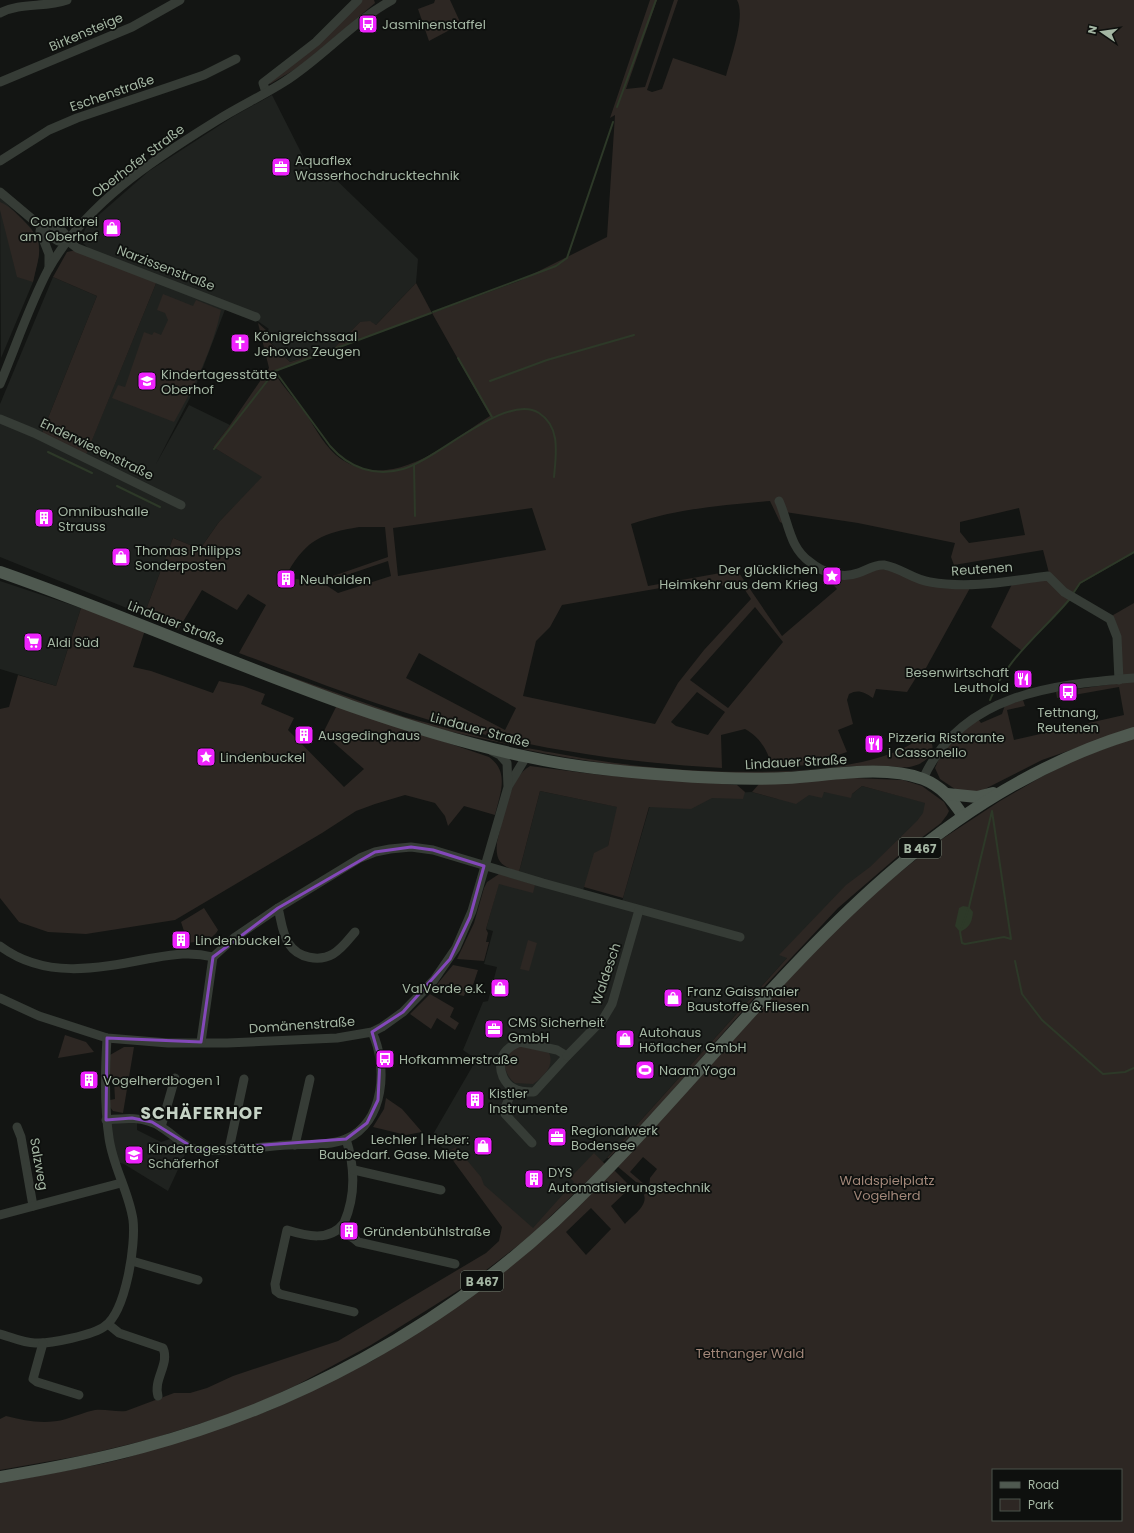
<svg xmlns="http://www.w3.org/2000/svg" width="1134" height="1533" font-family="Poppins,sans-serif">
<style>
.built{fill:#1f221f}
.green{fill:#2d2723;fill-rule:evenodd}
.water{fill:#2d3928}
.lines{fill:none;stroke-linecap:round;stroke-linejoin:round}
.stream{stroke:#2d3928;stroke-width:2}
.minor{stroke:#363c36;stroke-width:9}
.major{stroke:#4f5950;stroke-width:12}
.marked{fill:none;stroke:#8348b9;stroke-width:3;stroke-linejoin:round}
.labels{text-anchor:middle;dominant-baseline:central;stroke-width:3.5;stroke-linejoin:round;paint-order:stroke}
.shield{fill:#0e100e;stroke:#778476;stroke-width:1}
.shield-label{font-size:12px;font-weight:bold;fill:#a4b6a3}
.poi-label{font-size:13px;fill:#a4b6a3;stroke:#0e100e;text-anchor:start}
.street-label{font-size:13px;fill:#a4b6a3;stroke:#0e100e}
.park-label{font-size:13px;fill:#a28779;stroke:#0e100e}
.district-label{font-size:17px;font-weight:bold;letter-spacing:1px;fill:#c5d2c5;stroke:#0e100e}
</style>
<rect width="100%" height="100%" fill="#131513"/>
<g class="built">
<polygon points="272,95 314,178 326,170 418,259 416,283 376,325 360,322 334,348 290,362 263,335 269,329 255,319 89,249 83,243 82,238 85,229 93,220 149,171 234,116"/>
<polygon points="0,197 31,228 39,242 39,255 33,282 1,358"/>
<polygon points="53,277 97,296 42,433 84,459 157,281 226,307 195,388 156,464 189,405 230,425 213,447 263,477 219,522 200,549 173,538 144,615 0,557 0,404"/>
<polygon points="0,581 81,608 56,686 0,669"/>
<polygon points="862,786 931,804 926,820 787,958 607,1158 536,1228 503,1229 500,1223 453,1160 432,1136 475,1062 476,1059 463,1050 483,1002 488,1001 497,967 484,964 493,931 486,929 501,875 519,872 540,791 618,807 608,846 584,887 582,894 621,905 655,788 728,793 752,792 778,799 824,792 852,794"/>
<polygon points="137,1119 137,1130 161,1142 170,1139 187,1150 168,1191 124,1164 117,1162 109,1120"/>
</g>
<g class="green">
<polygon points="362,0 374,0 375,3 299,67 270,84 269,82"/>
<polygon points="435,0 450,0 461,24 429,41 418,9 434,3"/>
<path d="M650,0H657L626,89L645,87L674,0H678L647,90L652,92L662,89L673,58L726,76C731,57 746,16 737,0H1134V553L1080,584L1072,596L1049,573L1043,550L954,565L951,557L955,543L858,523L785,512L784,524L780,522L770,501C723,505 676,509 631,524L648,586L737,570L782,636L837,589L826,577L828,573L836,575L874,567L970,588L921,677L917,676L907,692L876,689L873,698C864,692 858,689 849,694L847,700L853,724L838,730L847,752L829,758L831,764L772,767C768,751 760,737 745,729L721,735L722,768C631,763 540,750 451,726C379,707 309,679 239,653L266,605L248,594L237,610L202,590L178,630L144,615L173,538L200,549L219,522L262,477L213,447L230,425L269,368L258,323L267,331L263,336L290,362L334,348L360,322L370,321L376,325L416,283L432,313L519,281L607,237L615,115L610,118ZM432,313L490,416C447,443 393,493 341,459C326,449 316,429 306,414C296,400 283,387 274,372ZM532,508L546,550L398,576L393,528ZM1019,508L1025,535L969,543L960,532V522ZM359,527H385L388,557L316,582L290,578L288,572C307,539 323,533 359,527ZM388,561L391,576L338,593L323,583ZM701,581L745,590L751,599L704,650L678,683L655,724L523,696L536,641L550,627L562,605ZM755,607L783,642L728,708L690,680ZM419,653L516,708L505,730L406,678ZM697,692L725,712L708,735L676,726L671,722Z"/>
<path d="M0,202C9,206 15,212 22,219C46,243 40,251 33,282L17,277L0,210Z"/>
<polygon points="76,250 157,281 86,455 42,433 97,296 53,277 67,252"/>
<path d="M163,294L193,306L196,300L221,310C213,349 194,387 174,422L112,398L118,385L125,387L144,332L152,335L154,332L161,335L168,320L165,313L157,310Z"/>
<polygon points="1045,578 1070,600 1022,651 991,627 1013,582"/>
<polygon points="1134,603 1134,675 1125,676 1120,673 1119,638 1108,618"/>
<path d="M81,608L145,630L133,667L151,671L213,693L219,681L243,686L265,694L261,704L294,718L288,730L344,787L364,769L323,733L337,705L489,757C510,772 500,794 495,815L464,806L448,826L445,816L435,803L405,795L375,804L356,811L322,833L175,920L86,934L48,932L19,922L0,898V709L9,707L18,675L56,686Z"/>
<polygon points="283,674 405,717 516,746 443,730 384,712 282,675"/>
<polygon points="1134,681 1134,728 1042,760 977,793 958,791 940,779 935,768 944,747 978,719 981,723 1002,714 1005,705 1023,700 1025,706 1007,710 1014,740 1124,715 1119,687 1057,698 1056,692"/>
<path d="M920,738C944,737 932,771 898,767C848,762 797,774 747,774C672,774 596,764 522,749C530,747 541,751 549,752C571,756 593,760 615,763C688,773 862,784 920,738Z"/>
<path d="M1134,738V1533H0V1483L101,1464L126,1458L268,1411L301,1396L372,1361L405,1340L613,1169L630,1186V1188L611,1206L625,1224C632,1216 648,1206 644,1195L649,1188L650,1178L657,1169L643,1157L630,1172L644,1184L636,1182L617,1166L736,1035L852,911L939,841L1000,801L1041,777L1079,758ZM591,1208L611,1229L586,1255L566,1232ZM993,1470H1121V1520H993Z"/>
<path d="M530,766L601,775L737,785L745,792L743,799L712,798L691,809L649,807L623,898L584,887L594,853L608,846L617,807L540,791L519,872C501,866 495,862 497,842C503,820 509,777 530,766Z"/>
<polygon points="854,778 903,780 922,786 944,802 949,811 947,815 941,823 904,851 838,908 762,989 659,1106 609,1158 607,1158 787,958 779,955 846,885 870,867 917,821 923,813 925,803 862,786 852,794 851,798 824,792 822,798 809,795 796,804 752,792 759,784"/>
<polygon points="499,874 535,885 533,893 499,884 486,929 488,933 486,942 489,942 484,961 457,959 474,923 484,888 487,882"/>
<path d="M204,908L218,930C212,941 200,941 188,943L181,922Z"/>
<polygon points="528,940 537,943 529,971 520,969"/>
<polygon points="453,965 478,970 473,985 468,984 464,996 434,990 434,988"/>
<polygon points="430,994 454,1008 450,1017 459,1023 455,1030 437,1018 431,1029 410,1014"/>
<polygon points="65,1035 86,1042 94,1052 58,1058"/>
<path d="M521,1046L549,1053C555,1066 543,1077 533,1084L515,1083C505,1076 500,1059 511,1049C514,1048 518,1047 521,1046Z"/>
<polygon points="124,1047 134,1047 123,1113 113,1111 110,1107 110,1100 115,1099 114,1081 108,1081 110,1055"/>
<polygon points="386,1098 402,1109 422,1132 406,1135 373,1127 384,1109"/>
<path d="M456,1147L481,1177L484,1185L533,1228L574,1182L570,1178L594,1153L605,1164L529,1237L467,1285L371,1345L295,1386L237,1412L151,1439L85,1455L0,1470V1419L6,1416C26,1421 45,1425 66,1419C76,1416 85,1412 95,1410C106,1409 115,1412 126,1411L174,1393H190L207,1388L233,1376L338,1341L486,1253L499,1241L502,1227L449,1155V1151Z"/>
</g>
<path class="water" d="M963,906L969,907L973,912C972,922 970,927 960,932L955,926L959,908Z"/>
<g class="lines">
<g class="stream">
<polyline points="617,107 656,0"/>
<polyline points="433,312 556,266 567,258 613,122"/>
<polyline points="458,358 492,417"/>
<path d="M275,371L330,446C349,468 375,477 403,469C437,460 506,392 539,413C561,427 556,454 554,477"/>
<polyline points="490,381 547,360 634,335"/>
<polyline points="214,449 275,371 431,313"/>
<polyline points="48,452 92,473"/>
<polyline points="414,465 415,516"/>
<polyline points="117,486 160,507"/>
<polyline points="1074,592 1080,583 1134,552"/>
<path d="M990,700C1005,660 1042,632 1069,600"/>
<polygon points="992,811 1011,939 1004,937 965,944 962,943 960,932 969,907"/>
<polyline points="1015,961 1022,994 1042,1020 1103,1074 1125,1072 1134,1068"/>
</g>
<g class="minor">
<path d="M0,13C21,2 45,8 67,0"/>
<polyline points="0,82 132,27 180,0"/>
<polyline points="266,92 263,83 316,42 358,0"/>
<polyline points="0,161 49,130 77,118 175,85 204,75 236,59"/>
<polyline points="0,192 38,224 48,235 58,241 68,241"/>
<path d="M38,224C51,224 65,228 68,241"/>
<polyline points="40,231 49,254 49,268"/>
<polyline points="68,241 77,248 256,317"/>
<path d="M0,384C16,346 29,306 48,270C85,204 153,160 216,121C238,107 262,96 284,82C322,58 352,22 392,0"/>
<polyline points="0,419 34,433 181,505"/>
<path d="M779,501C789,523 789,547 810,562C823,573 842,579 858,573C867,570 875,564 884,565C901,568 914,580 930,582C970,589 1009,581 1048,576L1064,592L1110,619L1117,637L1119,680"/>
<path d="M923,779C961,694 1051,685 1134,678"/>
<polyline points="509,785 526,757"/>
<path d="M278,908C281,919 282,934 289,944C298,958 319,962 333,954C342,949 348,940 355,932"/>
<path d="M0,946C44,979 96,969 147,959C171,955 189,951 213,957L234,938L278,908L360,858L375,852L390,849L411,847L433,850L543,883L740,937"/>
<polyline points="0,998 39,1016 107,1038 168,1043 227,1043 337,1038 372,1032 382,1027 403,1012 434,980 456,948 472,911 508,787 507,763 500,755 492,751"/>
<polyline points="201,1042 213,957"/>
<path d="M520,1042L557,1050L567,1056L534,1092C527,1092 519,1092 513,1088C508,1086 505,1081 503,1077C496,1060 504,1048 520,1042Z"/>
<polyline points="567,1056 603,1019 612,1004 639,910"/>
<polyline points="513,1089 504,1110 505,1114 532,1143"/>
<path d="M106,1120C125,1118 144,1116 161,1127C173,1134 183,1146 197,1150C227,1152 258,1147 288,1145C306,1144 329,1146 346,1139C385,1122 388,1066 372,1032"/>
<polyline points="17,1127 21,1137 33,1206"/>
<polyline points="161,1127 175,1078"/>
<path d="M346,1139C355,1167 356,1195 344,1223C330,1242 306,1236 287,1230L275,1284L276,1291L280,1294L354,1312"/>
<polyline points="295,1145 310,1079"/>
<polyline points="229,1149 244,1079"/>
<polyline points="354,1170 441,1190"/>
<polyline points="0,1215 121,1183"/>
<path d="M340,1229C345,1236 352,1235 358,1242L455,1264"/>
<polyline points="132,1261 198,1280"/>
<path d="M108,1324L119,1333L163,1348C170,1364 153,1379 158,1396"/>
<path d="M0,1334C11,1337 23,1343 35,1343C50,1344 94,1335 105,1326C126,1311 136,1244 133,1220C129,1192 113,1167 109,1138C104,1105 105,1071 107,1038"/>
<polyline points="43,1343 33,1379 37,1382 79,1395"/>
</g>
<g class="major">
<path d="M0,572C176,633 345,718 528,757C574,767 622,772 669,775C708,778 747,780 786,778C827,776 883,764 923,779C941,786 952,799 963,816"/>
<polyline points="947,794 977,797 993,793"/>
<path d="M0,1477C48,1469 96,1460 143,1447C296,1406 438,1329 555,1221C740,1048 878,810 1134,733"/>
</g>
</g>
<path class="marked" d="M411,847L433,850L484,866L470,917L450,959L403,1012L372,1032L380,1060L378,1100L367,1123L346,1139L197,1150L152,1122L132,1118L106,1120L107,1038L201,1042L213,957L278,908L375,852Z"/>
<defs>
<symbol id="bus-square" viewBox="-11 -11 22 22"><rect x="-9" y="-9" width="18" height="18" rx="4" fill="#ee23fd" stroke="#0e100e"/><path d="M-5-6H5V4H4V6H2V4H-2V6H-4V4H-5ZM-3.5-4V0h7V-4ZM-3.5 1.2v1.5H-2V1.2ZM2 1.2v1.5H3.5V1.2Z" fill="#fff"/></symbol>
<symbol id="office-square" viewBox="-11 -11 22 22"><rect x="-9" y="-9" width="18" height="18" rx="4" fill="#ee23fd" stroke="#0e100e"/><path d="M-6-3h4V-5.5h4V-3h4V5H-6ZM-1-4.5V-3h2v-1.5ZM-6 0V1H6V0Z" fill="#fff"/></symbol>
<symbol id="shop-square" viewBox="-11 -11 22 22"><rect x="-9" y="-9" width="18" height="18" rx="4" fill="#ee23fd" stroke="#0e100e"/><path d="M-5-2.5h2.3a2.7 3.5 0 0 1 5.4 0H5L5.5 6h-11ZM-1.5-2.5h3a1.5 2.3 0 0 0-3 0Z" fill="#fff"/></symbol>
<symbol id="church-square" viewBox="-11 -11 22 22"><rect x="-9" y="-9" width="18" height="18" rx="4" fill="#ee23fd" stroke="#0e100e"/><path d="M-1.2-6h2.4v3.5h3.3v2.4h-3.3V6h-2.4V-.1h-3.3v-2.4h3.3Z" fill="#fff"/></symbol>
<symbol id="school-square" viewBox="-11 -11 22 22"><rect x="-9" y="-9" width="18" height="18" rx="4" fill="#ee23fd" stroke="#0e100e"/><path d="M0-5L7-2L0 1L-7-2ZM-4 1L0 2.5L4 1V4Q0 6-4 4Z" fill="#fff"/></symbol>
<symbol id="building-square" viewBox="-11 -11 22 22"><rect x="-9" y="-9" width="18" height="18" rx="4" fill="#ee23fd" stroke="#0e100e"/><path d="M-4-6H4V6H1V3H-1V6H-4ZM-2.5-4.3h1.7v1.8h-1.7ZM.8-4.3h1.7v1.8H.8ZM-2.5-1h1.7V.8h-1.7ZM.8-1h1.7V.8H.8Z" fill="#fff"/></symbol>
<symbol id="sight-square" viewBox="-11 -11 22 22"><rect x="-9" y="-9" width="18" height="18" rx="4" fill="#ee23fd" stroke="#0e100e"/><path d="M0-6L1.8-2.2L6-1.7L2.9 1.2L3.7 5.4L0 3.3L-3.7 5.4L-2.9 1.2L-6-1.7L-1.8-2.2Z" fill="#fff"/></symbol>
<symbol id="supermarket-square" viewBox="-11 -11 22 22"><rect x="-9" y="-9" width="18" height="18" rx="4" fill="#ee23fd" stroke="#0e100e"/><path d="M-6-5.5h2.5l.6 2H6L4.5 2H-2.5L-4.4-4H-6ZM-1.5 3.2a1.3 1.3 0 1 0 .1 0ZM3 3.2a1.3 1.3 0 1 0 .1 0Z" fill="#fff"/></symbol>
<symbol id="restaurant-square" viewBox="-11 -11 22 22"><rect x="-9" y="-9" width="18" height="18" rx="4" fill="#ee23fd" stroke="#0e100e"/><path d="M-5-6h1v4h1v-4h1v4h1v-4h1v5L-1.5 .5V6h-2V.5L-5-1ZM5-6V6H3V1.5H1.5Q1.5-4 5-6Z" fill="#fff"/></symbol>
<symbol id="stadium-square" viewBox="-11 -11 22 22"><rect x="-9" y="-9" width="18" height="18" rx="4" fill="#ee23fd" stroke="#0e100e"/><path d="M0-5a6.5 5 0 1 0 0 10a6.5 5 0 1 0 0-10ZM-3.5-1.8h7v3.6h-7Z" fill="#fff"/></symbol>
</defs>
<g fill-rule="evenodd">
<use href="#bus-square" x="357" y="13" width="22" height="22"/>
<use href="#office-square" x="270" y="156" width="22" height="22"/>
<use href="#shop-square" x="101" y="217" width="22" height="22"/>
<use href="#church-square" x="229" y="332" width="22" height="22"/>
<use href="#school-square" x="136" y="370" width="22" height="22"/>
<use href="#building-square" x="33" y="507" width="22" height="22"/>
<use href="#shop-square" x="110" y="546" width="22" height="22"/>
<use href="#sight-square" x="821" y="565" width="22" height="22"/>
<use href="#building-square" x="275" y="568" width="22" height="22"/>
<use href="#supermarket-square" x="22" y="631" width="22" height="22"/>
<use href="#restaurant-square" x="1012" y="668" width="22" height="22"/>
<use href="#bus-square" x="1057" y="681" width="22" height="22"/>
<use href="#building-square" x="293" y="724" width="22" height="22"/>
<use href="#restaurant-square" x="863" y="733" width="22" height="22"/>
<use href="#sight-square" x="195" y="746" width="22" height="22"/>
<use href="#building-square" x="170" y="929" width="22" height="22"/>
<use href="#shop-square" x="489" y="977" width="22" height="22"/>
<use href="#shop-square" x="662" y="987" width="22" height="22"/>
<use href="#office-square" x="483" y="1018" width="22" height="22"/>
<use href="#shop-square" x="614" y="1028" width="22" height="22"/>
<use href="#bus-square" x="374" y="1048" width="22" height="22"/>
<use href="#stadium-square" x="634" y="1059" width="22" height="22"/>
<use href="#building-square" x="78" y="1069" width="22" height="22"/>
<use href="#building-square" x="464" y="1089" width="22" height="22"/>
<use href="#office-square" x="546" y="1126" width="22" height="22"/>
<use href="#shop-square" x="472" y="1135" width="22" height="22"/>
<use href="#school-square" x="123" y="1144" width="22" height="22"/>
<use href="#building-square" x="523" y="1168" width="22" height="22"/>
<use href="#building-square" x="338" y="1220" width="22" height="22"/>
</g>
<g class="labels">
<g class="shield">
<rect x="899" y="838" width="42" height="20" rx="3"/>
<rect x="461" y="1271" width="42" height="20" rx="3"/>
</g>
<g class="shield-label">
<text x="920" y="848">B 467</text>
<text x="482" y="1281">B 467</text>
</g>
<g class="poi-label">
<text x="382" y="24">Jasminenstaffel</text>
<text x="295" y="160">Aquaflex<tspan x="295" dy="15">Wasserhochdrucktechnik</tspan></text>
<text x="98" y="221" text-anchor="end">Conditorei<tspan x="98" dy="15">am Oberhof</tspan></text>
<text x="254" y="336">Königreichssaal<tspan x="254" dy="15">Jehovas Zeugen</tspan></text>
<text x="161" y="374">Kindertagesstätte<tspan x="161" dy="15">Oberhof</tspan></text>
<text x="58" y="511">Omnibushalle<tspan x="58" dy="15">Strauss</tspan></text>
<text x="135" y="550">Thomas Philipps<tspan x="135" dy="15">Sonderposten</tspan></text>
<text x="818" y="569" text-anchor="end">Der glücklichen<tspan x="818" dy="15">Heimkehr aus dem Krieg</tspan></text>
<text x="300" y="579">Neuhalden</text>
<text x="47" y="642">Aldi Süd</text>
<text x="1009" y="672" text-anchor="end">Besenwirtschaft<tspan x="1009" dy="15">Leuthold</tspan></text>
<text x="1068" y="712" text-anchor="middle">Tettnang,<tspan x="1068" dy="15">Reutenen</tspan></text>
<text x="318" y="735">Ausgedinghaus</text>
<text x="888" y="737">Pizzeria Ristorante<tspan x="888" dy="15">i Cassonello</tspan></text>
<text x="220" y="757">Lindenbuckel</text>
<text x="195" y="940">Lindenbuckel 2</text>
<text x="486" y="988" text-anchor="end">ValVerde e.K.</text>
<text x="687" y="991">Franz Gaissmaier<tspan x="687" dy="15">Baustoffe &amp; Fliesen</tspan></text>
<text x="508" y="1022">CMS Sicherheit<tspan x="508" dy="15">GmbH</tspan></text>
<text x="639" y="1032">Autohaus<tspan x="639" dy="15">Höflacher GmbH</tspan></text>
<text x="399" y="1059">Hofkammerstraße</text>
<text x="659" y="1070">Naam Yoga</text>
<text x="103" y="1080">Vogelherdbogen 1</text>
<text x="489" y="1093">Kistler<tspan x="489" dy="15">Instrumente</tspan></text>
<text x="571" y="1130">Regionalwerk<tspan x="571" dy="15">Bodensee</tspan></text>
<text x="469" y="1139" text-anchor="end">Lechler | Heber:<tspan x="469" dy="15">Baubedarf. Gase. Miete</tspan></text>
<text x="148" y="1148">Kindertagesstätte<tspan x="148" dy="15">Schäferhof</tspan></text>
<text x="548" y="1172">DYS<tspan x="548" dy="15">Automatisierungstechnik</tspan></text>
<text x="363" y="1231">Gründenbühlstraße</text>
</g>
<g class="street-label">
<text transform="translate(86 32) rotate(-23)">Birkensteige</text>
<text transform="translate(112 93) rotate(-19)">Eschenstraße</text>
<text transform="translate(138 161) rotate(-37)">Oberhofer Straße</text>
<text transform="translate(166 268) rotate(21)">Narzissenstraße</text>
<text transform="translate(97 449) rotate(26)">Enderwiesenstraße</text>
<text transform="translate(982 569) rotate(-4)">Reutenen</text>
<text transform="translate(176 623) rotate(21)">Lindauer Straße</text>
<text transform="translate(480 730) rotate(15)">Lindauer Straße</text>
<text transform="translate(796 762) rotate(-3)">Lindauer Straße</text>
<text transform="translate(606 974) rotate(-71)">Waldesch</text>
<text transform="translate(302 1025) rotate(-4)">Domänenstraße</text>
<text transform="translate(39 1164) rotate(80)">Salzweg</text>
</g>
<g class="park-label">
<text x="887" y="1180">Waldspielplatz<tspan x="887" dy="15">Vogelherd</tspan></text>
<text x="750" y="1353">Tettnanger Wald</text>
</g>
<g class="district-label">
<text x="202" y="1113">SCHÄFERHOF</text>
</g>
</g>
<rect x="992" y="1469" width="130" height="52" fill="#0e100e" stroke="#4a524a"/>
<rect x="1000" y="1482" width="20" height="6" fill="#4f5950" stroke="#4a524a"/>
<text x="1028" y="1489" font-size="12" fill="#a4b6a3">Road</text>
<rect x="1000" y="1499" width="20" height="12" fill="#2d2723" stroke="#4a524a"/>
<text x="1028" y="1509" font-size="12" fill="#a4b6a3">Park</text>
<g transform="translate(1102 32) rotate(283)" stroke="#0e100e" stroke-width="3" paint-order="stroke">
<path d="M0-3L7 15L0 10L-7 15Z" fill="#a4b6a3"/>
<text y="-6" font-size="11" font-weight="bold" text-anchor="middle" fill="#a4b6a3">N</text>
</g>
</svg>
